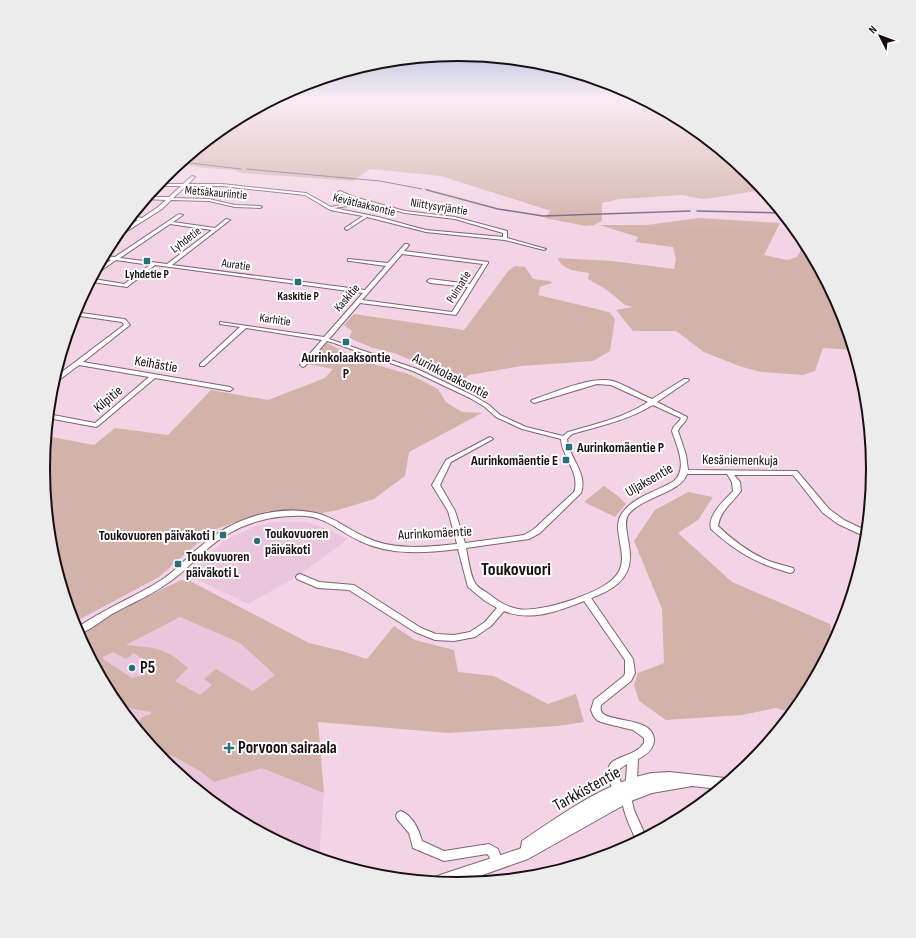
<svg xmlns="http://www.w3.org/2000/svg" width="916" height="938" font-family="'Sofia Sans Condensed',sans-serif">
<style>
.built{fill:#ebc5db}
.green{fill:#d3b2a9;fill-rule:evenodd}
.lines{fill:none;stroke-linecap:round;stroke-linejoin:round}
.stream-far1{stroke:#6a647a;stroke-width:1}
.stream{stroke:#6a647a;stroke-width:1.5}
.minor-casing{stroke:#7e6372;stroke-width:2}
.tertiary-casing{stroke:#7e6372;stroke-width:2}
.minor{fill:#fff;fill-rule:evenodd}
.tertiary{fill:#fff;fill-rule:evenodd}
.poi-dot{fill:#286f7c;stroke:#fff;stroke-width:1.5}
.labels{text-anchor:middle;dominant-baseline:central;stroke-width:4;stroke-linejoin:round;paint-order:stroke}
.far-street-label{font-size:12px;fill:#180e14;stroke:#fff}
.far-poi-label{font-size:12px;font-weight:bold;fill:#180e14;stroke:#fff}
.poi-label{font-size:14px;font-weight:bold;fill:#180e14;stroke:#fff;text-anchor:start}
.street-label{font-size:14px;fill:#180e14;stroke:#fff}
.near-poi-label{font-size:17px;font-weight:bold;fill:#180e14;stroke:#fff;text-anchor:start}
.near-street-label{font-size:17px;fill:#180e14;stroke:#fff}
.district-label{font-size:18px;font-weight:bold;fill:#180e14;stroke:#fff}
.rim{fill:none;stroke:#180e14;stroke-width:2}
</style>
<rect width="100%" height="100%" fill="#f3d4e6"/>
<g class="built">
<polygon points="275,522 307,522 324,528 348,539 298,576 248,604 192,577 191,576 202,561 224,541 256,526"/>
<polygon points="180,617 240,643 275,674 324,793 319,858 299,852 227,814 164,762 113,699 93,662"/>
</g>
<g class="green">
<polygon points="275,98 641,98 689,124 752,176 763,190 712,198 702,199 682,195 620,199 602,203 602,221 594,225 586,226 544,218 551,211 441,176 370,169 353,181 242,173 234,170 204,168 179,164 228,124"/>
<path d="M699,218L780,223L764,255L787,260L797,257L800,252V245L805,243L841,310L853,350L823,348L815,371L803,375L761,372L739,366L704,352L676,331H633L616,310L633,307L625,305L607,290L588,279L589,273C578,271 562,271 558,258L612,261L674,269L676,259L673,247L635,242L638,237L599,225H647Z"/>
<polygon points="515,266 525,267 533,279 550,281 552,283 540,287 538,295 609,312 615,319 610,351 593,361 521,366 469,375 461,381 394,353 373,348 349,338 352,331 344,325 354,314 464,330 509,270"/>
<polygon points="327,343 360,360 411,375 438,389 446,402 462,412 482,413 409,452 405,476 374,499 338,510 322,513 297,510 268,511 213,530 159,577 73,623 51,550 43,469 46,436 94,445 115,428 168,435 211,390 268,400 325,378 333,369 307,364"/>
<polygon points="604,486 618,496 626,504 615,517 584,502"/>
<polygon points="688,492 713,497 698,520 678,533 732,582 830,624 833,644 803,700 792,713 776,708 742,715 666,720 639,701 634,685 638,673 664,663 662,609 634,541 655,510"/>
<path d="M181,580L190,581L309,643L342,651L367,659L394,626L415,640L454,650L458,672L494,676L548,704L576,694L584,722L558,726L449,733L318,722L324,793L262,768L214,782L200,771L175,757L154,750L136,728L142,717L151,714V712L118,706L113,699L78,635L97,621ZM180,617L240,643L275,675L253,691L216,669L204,679L212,685L200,695L175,681L188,668C164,647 157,648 126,645ZM113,652L126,659L134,653L152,665L144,671L145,675L132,678L103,659V657Z"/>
</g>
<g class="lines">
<g class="stream-far1">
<polyline points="181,162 241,169"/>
<polyline points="246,169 380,181 422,189"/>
<polyline points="425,189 431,191"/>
</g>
<g class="stream">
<polyline points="427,190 498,209 543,216 690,211"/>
<polyline points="697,211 782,213"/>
</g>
<defs>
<g id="minor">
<path d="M192,176L195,177L188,184H222L306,193L331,207L361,201L352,199L339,193L338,192L340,191L354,197L405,211L455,217L507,231V238L546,249L544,250L505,240L426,232L367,217L347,230L345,229V228L363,216L330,210L305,195L222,186H186L173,198L209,199L235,205L260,206L262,207L260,208L235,207L209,201L171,200L162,209L116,238H113L118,233L138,220L130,218L131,216L142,218L158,207L166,200L145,199L147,197H169L181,186H156L158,184H183ZM367,203L405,213L455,219L503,233V237L426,230L378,217L334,208Z"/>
<path d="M179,214L183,215L173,222L215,228L226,219L230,220L172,265L365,290L386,266L350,261H348V259L388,263L405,244H407L409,245L404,251L488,262V263L456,315L360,303L329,339L417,369L474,396L489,405L500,415L526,427L563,436L568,432C595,424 624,418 648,402L611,385L597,384L534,403L531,401L532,400C554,393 590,376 613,381C623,384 642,395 652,399L684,379H688L689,380L688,381L657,402L687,417C686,423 680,425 678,431L686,455L688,470L797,471L829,509L844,520L867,531L866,536H864L838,524L823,513L793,475H734L740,482L741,491C732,503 720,511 718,526C735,542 753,556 775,563C781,565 787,566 793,568L794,570L793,572L790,573C755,563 738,553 711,529C707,515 725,500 733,491L732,482L727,474H687C681,493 641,497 628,515C625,520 626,527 627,533C628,541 630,549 630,557C630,580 611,591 591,598L633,659L635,673L631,681L601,705C600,710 601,713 605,715C618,722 655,719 654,741C653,750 646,755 638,759L637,781L634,791L630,793L628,792L631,797L634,810L646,837L637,842C632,831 627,821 624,810C623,807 623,803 622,801C620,797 616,795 614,791C609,783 605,768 612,762C622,755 637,754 644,743V738L633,730L608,724L598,721L594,717L591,710L594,700L624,676L625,673V660L584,601C558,611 532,622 504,611L491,626L475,637L454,641L435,640L415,632L349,590L318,588L297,579L296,577L297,575L300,574L319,582L354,585L421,628L436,634L454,635L470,632L485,622L497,608L485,601L468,587L458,549C426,553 391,556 360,541C342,533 327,518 306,516C268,514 234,525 206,550C194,560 185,571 172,580C154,594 132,603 112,614C101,621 90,630 78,635L75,629C102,610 132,598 160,581C175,572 187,557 201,546C231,519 276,504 316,513C334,517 349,530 365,537C393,551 427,547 457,544L448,511L432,485L446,460L488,438L490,437L493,439L451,462L440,485L455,511L465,543L524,535L534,529L574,492C581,473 562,458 561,439L522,429L496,417L485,407L470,398L413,371L334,343L327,341L305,366L303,367L300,365L322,340L246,328L204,366H200V364L240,327L220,324V322L324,337L363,293L155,265L127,287L92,282V280L94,279L124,284L150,265L116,260L99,272H95L97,269L111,260L102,258L104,256L115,257ZM170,224L212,230L167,264L120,258ZM402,254L483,264L470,284L430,279L427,281L430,283L468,287L452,312L362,300ZM653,405L681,418C679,423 673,425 672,431C677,447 688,468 674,481C658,491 635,496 623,512C608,530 634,558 614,578C599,594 540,613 518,609C507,607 497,601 489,594C484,591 477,587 475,583C470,575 468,557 466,548L529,539L540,533L581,493C588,473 569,458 567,439L572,434C600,426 628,420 653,405ZM627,764C627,772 625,782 626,790C620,784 619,777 618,770Z"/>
<polygon points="74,312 124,319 126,320 130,325 83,362 230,387 233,389 230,391 155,378 98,426 96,427 48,418 48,414 95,423 149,377 79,365 55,383 52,384 54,378 124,325 122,322 73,315"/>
<polygon points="158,750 162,751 164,755 163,758 161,758 155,751"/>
<path d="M401,811C413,816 419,830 422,841L444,851L489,844L498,849L503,863L501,867L497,868L493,867L489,856L487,854L444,861L413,848L409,833L397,819L396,816L397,813Z"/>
</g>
<path id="tertiary" d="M669,772L725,778L730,780L719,789L692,786L652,793L631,801L528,859L457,884L433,882L435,877L440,875L519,849L521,848L522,841C561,815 601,785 647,774C654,772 662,773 669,772Z"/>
</defs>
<use href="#minor" class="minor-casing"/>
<use href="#tertiary" class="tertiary-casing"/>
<use href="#minor" class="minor"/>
<use href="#tertiary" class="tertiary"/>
</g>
<linearGradient id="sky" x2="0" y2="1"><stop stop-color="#83a3cd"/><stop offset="0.43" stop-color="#faecf4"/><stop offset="1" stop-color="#faecf4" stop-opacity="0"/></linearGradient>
<rect width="916" height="230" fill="url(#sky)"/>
<g class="poi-dot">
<rect x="143" y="257" width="8" height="8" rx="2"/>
<rect x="294" y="278" width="8" height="8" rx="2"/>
<rect x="342" y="338" width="8" height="8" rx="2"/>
<rect x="565" y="443" width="8" height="8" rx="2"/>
<rect x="562" y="456" width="8" height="8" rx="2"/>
<rect x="219" y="531" width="8" height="8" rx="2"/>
<circle cx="257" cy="541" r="4"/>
<rect x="174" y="560" width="8" height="8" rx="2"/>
<circle cx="132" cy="668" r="4"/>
<path d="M227 742h4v4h4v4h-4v4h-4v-4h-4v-4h4z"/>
</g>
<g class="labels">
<g class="far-street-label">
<text transform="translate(216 193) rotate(5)">Metsäkauriintie</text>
<text transform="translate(364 205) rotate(14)">Kevätlaaksontie</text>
<text transform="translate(439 207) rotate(9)">Niittysyrjäntie</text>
<text transform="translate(186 240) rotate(-37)">Lyhdetie</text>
<text transform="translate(236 265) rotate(8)">Auratie</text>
<text transform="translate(459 287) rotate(-58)">Puimatie</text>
<text transform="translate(347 298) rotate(-49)">Kaskitie</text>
<text transform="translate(275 320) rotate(8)">Karhitie</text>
</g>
<g class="far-poi-label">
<text x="147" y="274">Lyhdetie P</text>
<text x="298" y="296">Kaskitie P</text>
</g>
<g class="poi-label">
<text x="346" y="357" text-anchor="middle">Aurinkolaaksontie<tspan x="346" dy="16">P</tspan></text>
<text x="577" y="447">Aurinkomäentie P</text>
<text x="558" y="460" text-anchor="end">Aurinkomäentie E</text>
<text x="265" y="533">Toukovuoren<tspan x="265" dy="16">päiväkoti</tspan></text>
<text x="215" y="535" text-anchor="end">Toukovuoren päiväkoti I</text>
<text x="186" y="556">Toukovuoren<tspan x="186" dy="16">päiväkoti L</tspan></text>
</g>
<g class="street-label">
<text transform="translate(156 364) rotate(10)">Keihästie</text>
<text transform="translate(451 376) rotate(27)">Aurinkolaaksontie</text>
<text transform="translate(108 399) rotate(-40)">Kilpitie</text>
<text transform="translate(740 460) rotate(1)">Kesäniemenkuja</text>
<text transform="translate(649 480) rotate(-30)">Uljaksentie</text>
<text transform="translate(435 533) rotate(-3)">Aurinkomäentie</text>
</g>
<g class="near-poi-label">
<text x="140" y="668">P5</text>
<text x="238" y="748">Porvoon sairaala</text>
</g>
<g class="near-street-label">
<text transform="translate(587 789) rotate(-29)">Tarkkistentie</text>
</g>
<g class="district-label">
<text x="516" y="569">Toukovuori</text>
</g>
</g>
<path d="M0 0H916V938H0ZM50 469a408 408 0 1 1 816 0a408 408 0 1 1-816 0Z" fill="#edecec" fill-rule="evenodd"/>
<path class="rim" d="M50 469a408 408 0 1 1 816 0a408 408 0 1 1-816 0Z"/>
<g transform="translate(880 36) rotate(312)" stroke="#ffffff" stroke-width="3" paint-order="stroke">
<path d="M0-3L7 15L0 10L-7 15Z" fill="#180e14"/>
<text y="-6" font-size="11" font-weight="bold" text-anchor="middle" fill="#180e14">N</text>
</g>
</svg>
